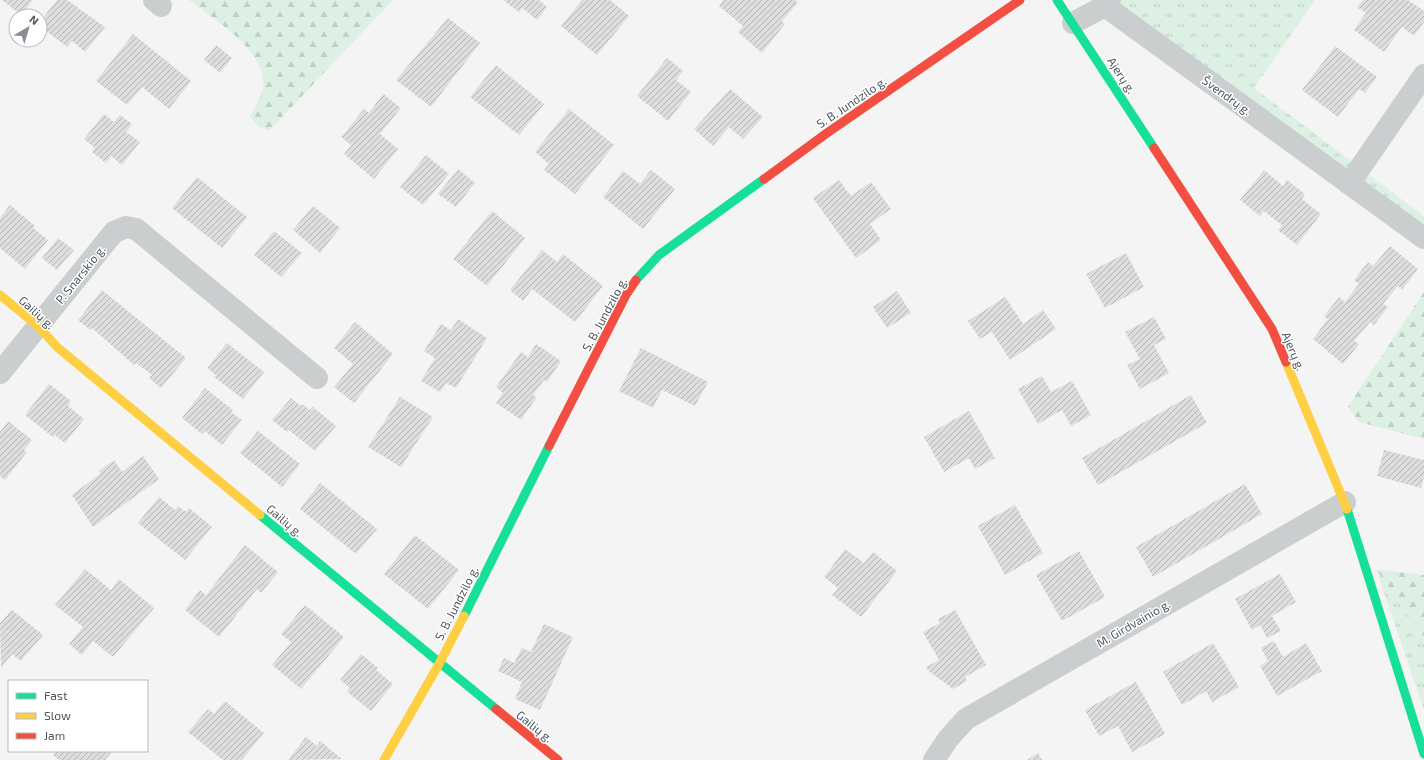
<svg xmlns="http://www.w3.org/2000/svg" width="1424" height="760" font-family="'Exo 2',sans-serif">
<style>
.grass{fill:url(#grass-tufts)}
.forest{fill:url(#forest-firs)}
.building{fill:url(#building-hatch)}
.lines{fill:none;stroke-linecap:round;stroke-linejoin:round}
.street{stroke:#cbcecf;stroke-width:22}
.fast{stroke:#16e098;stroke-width:9}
.slow{stroke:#ffcf43;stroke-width:9}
.jam{stroke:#f24e42;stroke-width:9}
.labels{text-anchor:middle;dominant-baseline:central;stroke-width:3;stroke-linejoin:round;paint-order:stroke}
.street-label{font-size:12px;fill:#4c565e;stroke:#fff}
</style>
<defs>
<pattern id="grass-tufts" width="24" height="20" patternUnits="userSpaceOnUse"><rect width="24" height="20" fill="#dcf0e4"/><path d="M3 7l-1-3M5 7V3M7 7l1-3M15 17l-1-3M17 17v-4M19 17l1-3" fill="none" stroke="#bed0c6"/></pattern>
<pattern id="forest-firs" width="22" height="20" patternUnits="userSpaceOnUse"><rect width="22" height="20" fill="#dcf0e4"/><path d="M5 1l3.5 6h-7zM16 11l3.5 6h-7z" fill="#bed0c6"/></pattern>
<pattern id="building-hatch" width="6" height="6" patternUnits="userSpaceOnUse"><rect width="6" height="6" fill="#ddddde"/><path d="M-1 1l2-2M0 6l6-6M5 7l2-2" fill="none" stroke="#b5b6b7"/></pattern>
</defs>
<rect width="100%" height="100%" fill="#f4f4f4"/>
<g class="grass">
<polygon points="1092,0 1315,0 1254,88 1424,216 1424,244 1122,29"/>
<polygon points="1376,569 1424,637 1424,710"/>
</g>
<g class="forest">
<path d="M189,0H393L269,131L259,127L250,117C254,108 262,96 263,86C268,52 212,18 189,0Z"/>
<polygon points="1424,292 1424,439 1359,422 1348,407"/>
<polygon points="1376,569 1424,575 1424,637"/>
</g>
<g class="building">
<polygon points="2,0 33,0 21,15"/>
<polygon points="57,0 67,0 105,27 85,52 72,41 67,47 40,26 40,22"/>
<polygon points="503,0 539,0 547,7 537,20 522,8 519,12"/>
<polygon points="582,0 610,0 629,16 597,55 561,26"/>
<polygon points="723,0 795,0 798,3 782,21 785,24 762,53 738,32 743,26 719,6"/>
<polygon points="1363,0 1408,0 1424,11 1424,22 1414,36 1402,27 1384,52 1354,30 1366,13 1357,7"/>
<polygon points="448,18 480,43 431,107 396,80"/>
<polygon points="133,34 191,81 169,109 142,87 127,105 96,81"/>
<polygon points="216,45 232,58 220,73 204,60"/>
<polygon points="1335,46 1377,77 1365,93 1359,89 1338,117 1302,90"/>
<polygon points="667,58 683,71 676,80 691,92 668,121 637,96"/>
<polygon points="496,65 544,104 519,135 470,97"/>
<polygon points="730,89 763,117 743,139 729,127 713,146 694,129"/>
<polygon points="383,94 401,108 380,134 398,149 374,179 344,154 351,145 341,137 364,109 369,113"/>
<polygon points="569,109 614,145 575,194 544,170 549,164 535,152"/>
<polygon points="104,114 114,122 120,115 132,124 126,132 140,142 122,165 111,156 106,163 92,152 95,148 84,139"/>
<polygon points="426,155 449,174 423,205 400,187"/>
<polygon points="458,169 475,183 456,207 438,194"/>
<polygon points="651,170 675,189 643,229 603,197 623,171 640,184"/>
<polygon points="1264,170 1283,186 1287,180 1305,194 1302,199 1321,214 1297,245 1278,230 1282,225 1264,211 1260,216 1240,200"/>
<polygon points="197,177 247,217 222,248 172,208"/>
<polygon points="839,180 851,196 871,182 891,209 870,224 881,240 856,258 813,198"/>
<polygon points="10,205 35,226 33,228 48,240 25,269 0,248 0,218"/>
<polygon points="313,206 340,228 320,253 293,230"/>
<polygon points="492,211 525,238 487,286 453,259"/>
<polygon points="274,231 302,253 281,277 254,255"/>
<polygon points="58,238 74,250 57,270 42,258"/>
<polygon points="1390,246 1418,269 1402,290 1398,286 1383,304 1388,307 1374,325 1370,322 1354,341 1359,344 1343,364 1313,339 1328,319 1324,316 1339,297 1345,302 1359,284 1354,280 1368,262 1373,266"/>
<polygon points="542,250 557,262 563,254 603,286 575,322 532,289 523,301 510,290"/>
<polygon points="1126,253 1144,287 1105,308 1086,274"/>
<polygon points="102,290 186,358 161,388 149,378 152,375 136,363 134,365 92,328 90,330 78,320"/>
<polygon points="897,291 911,313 887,328 873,307"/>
<polygon points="1005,297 1023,324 1043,310 1056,329 1010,360 992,332 980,339 968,321"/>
<polygon points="1154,317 1166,339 1154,345 1169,373 1140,389 1127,365 1140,359 1125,332"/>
<polygon points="458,319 487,338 456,388 446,383 440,392 421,381 435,358 424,351 441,324 451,330"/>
<polygon points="355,322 393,354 354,403 334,387 353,364 334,348"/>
<polygon points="227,343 264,372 243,399 214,377 216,375 207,368"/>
<polygon points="536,344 561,361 547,382 544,380 539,387 533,395 537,397 521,420 496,403 503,393 496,387 521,352 528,357"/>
<polygon points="641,348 708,382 695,406 662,390 653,408 619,391"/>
<polygon points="1042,376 1051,392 1072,381 1091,415 1071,426 1062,410 1038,424 1018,389"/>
<polygon points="49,384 71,401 68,406 84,419 65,443 55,435 53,437 25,415"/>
<polygon points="205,388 233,410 231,412 242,420 222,445 205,431 202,434 182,418"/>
<polygon points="1191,395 1207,423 1098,485 1082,458"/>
<polygon points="400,397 433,417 401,467 368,447"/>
<polygon points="291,398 301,406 302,404 310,410 313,407 336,426 315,451 289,430 287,432 272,420"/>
<polygon points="969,411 995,458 975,469 969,458 944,472 924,437"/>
<polygon points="8,421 32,440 24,450 27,452 5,480 0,476 0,432"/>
<polygon points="258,431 300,464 282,487 240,453"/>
<polygon points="1384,450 1424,460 1424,476 1421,488 1377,476"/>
<polygon points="143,456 159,479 93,527 72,495 101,473 99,471 114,460 122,472"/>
<polygon points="320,483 377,529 356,554 300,509"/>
<polygon points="1245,484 1262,514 1153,577 1136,547"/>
<polygon points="159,497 175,510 178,506 186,512 189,508 212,527 185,560 138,523"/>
<polygon points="1015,505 1043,553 1005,575 978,526"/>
<polygon points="415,535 459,570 428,609 384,574"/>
<polygon points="245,545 278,572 261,593 257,589 219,637 185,610 200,590 206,595"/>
<polygon points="845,549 864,563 873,552 897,571 861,617 832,595 838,588 824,577"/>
<polygon points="1079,551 1105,597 1062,621 1036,575"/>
<polygon points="85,569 111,590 119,579 154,608 113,657 93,641 82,655 69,644 83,627 55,605"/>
<polygon points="1280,574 1296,602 1272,616 1281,631 1267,638 1260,625 1252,630 1235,599"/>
<polygon points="305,605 344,637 301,689 272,665 291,642 281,634"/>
<polygon points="12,610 43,635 21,661 12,654 1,668 0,623"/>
<polygon points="955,610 986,665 965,677 967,681 953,689 930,672 926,667 939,660 923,632 940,623 938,619"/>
<polygon points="544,624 573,637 540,710 515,699 522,682 498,671 504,658 514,663 522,648 531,652"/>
<polygon points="1274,641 1283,657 1306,643 1322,671 1277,696 1260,666 1268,661 1261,648"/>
<polygon points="1213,643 1239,687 1212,702 1206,691 1182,705 1163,672"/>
<polygon points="361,654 378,668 376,670 393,684 371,711 347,692 350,688 340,680"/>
<polygon points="1136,682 1165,734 1132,752 1118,726 1099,736 1085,710"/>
<polygon points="225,701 264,733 242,760 223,760 188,732 208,709 214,714"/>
<polygon points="306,737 317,746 320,741 342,759 288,760"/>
<polygon points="56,751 108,751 111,753 105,760 59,760 53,755"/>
<polygon points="1038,753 1042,760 1027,760"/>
</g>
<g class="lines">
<g class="street">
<polyline points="154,0 161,6"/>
<polyline points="1105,6 1424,238"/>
<polyline points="1073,23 1105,6 1110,0"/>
<polyline points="1349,184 1424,75"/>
<polyline points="0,373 114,232 126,227 136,229 317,378"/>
<polyline points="934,760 948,739 966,719 1345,502"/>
</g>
<g class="fast">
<polyline points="1057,0 1154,148"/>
<polyline points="636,280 659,255 764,179"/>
<polyline points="1347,509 1424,754"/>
<polyline points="260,515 496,709"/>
<polyline points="464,616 549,446"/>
</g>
<g class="slow">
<polyline points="0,295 38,326 57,347 260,515"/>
<polyline points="1286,362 1347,509"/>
<polyline points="384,760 439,664 464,616"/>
</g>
<g class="jam">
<polyline points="1154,148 1272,329 1286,362"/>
<polyline points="764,179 827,133 1020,0"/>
<polyline points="549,446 626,295 636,280"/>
<polyline points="496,709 558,760"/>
</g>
</g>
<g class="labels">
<g class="street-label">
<text transform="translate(1122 75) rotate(57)">Ajerų g.</text>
<text transform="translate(1227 95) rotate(36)">Švendrų g.</text>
<text transform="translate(851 102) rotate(-34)">S. B. Jundzilo g.</text>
<text transform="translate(80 274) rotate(-51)">P. Snarskio g.</text>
<text transform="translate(37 312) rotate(42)">Gailių g.</text>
<text transform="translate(604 314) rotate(-62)">S. B. Jundzilo g.</text>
<text transform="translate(1294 351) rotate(67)">Ajerų g.</text>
<text transform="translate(285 520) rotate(40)">Gailių g.</text>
<text transform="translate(456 603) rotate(-63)">S. B. Jundzilo g.</text>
<text transform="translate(1133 623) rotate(-30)">M. Girdvainio g.</text>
<text transform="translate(535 726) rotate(39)">Gailių g.</text>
</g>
</g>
<rect x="8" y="680" width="140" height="72" fill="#ffffff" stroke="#b7bbbf"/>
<rect x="16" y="693" width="20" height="6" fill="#16e098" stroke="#b7bbbf"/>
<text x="44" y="700" font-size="12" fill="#4c565e">Fast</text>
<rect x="16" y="713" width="20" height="6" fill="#ffcf43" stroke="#b7bbbf"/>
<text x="44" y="720" font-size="12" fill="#4c565e">Slow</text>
<rect x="16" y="733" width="20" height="6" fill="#f24e42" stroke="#b7bbbf"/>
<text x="44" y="740" font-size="12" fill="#4c565e">Jam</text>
<g transform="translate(28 28) rotate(38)"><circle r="19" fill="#ffffff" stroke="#b7bbbf"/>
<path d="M0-3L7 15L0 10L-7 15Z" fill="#878d92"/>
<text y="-6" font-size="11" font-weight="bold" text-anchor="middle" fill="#4c565e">N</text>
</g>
</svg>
